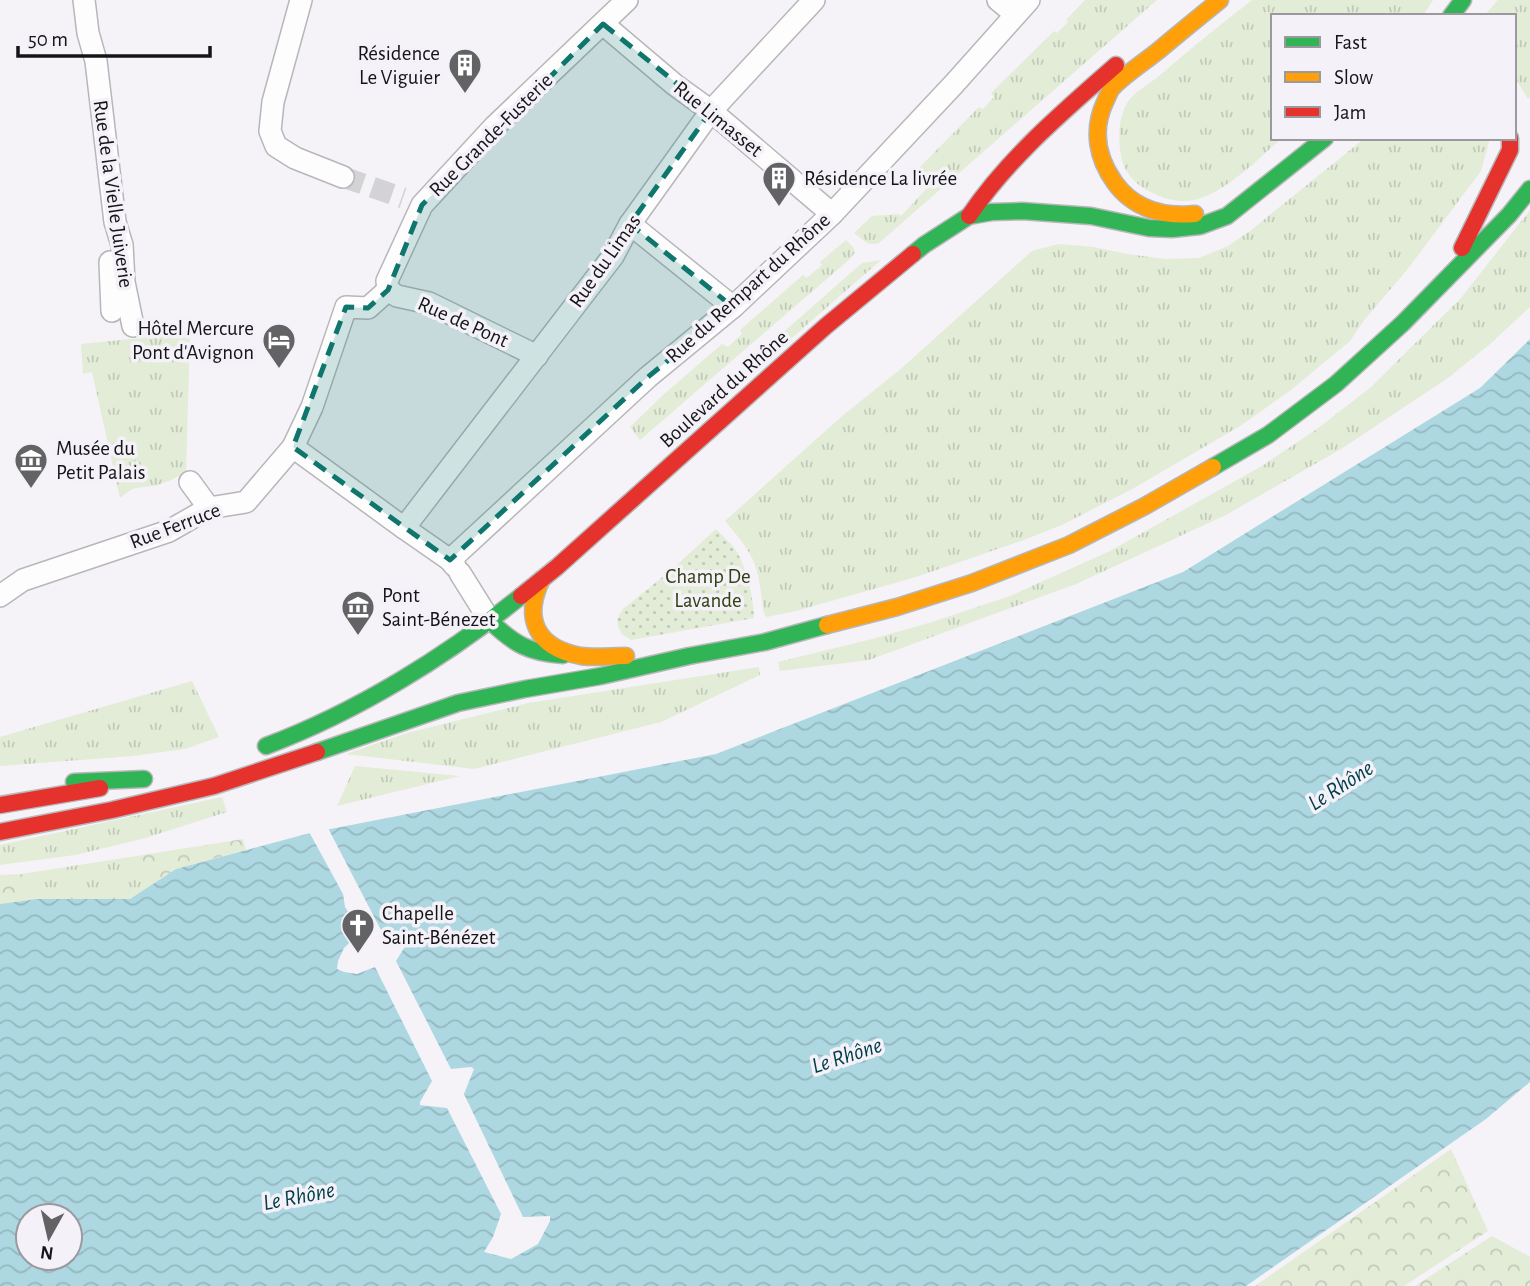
<svg xmlns="http://www.w3.org/2000/svg" width="1530" height="1286" font-family="'Alegreya Sans',sans-serif">
<style>
.grass{fill:url(#grass-tufts)}
.forest{fill:url(#forest-crowns)}
.garden{fill:url(#garden-dots)}
.water{fill:url(#water-waves);fill-rule:evenodd}
.pier{fill:#f5f3f7}
.lines{fill:none;stroke-linecap:round;stroke-linejoin:round}
.street-tunnel{stroke:#d3d2d5;stroke-width:21;stroke-dasharray:21 10;stroke-linecap:butt}
.street-casing{stroke:#b7b6b9;stroke-width:24}
.fast-casing{stroke:#b7b6b9;stroke-width:19}
.slow-casing{stroke:#b7b6b9;stroke-width:19}
.jam-casing{stroke:#b7b6b9;stroke-width:19}
.street{stroke:#fefdfe;stroke-width:21}
.fast{stroke:#30b455;stroke-width:16}
.slow{stroke:#ff9f0a;stroke-width:16}
.jam{stroke:#e5322d;stroke-width:16}
.marked{fill:#0f766e;fill-opacity:0.2;stroke:#0f766e;stroke-width:5;stroke-dasharray:14 9;stroke-linejoin:round}
.labels{text-anchor:middle;dominant-baseline:central;stroke-width:7;stroke-linejoin:round;paint-order:stroke}
.poi-label{font-size:21px;fill:#151416;stroke:#f4f1f9;text-anchor:start}
.street-label{font-size:21px;fill:#151416;stroke:#f4f1f9}
.park-label{font-size:21px;fill:#2f410f;stroke:#f4f1f9}
.water-label{font-size:23px;font-style:italic;fill:#013e47;stroke:#f4f1f9}
</style>
<defs>
<pattern id="grass-tufts" width="24" height="20" patternUnits="userSpaceOnUse" patternTransform="scale(1.75)"><rect width="24" height="20" fill="#e2ecd7"/><path d="M3 7l-1-3M5 7V3M7 7l1-3M15 17l-1-3M17 17v-4M19 17l1-3" fill="none" stroke="#c1cab8"/></pattern>
<pattern id="forest-crowns" width="20" height="18" patternUnits="userSpaceOnUse" patternTransform="scale(1.75)"><rect width="20" height="18" fill="#e2ecd7"/><path d="M2 6a3 3 0 1 1 6 0M12 15a3 3 0 1 1 6 0" fill="none" stroke="#c1cab8"/></pattern>
<pattern id="garden-dots" width="8" height="8" patternUnits="userSpaceOnUse" patternTransform="scale(1.75)"><rect width="8" height="8" fill="#e2ecd7"/><path d="M2 2h.1M6 6h.1" fill="none" stroke="#c1cab8" stroke-width="1.8" stroke-linecap="round"/></pattern>
<pattern id="water-waves" width="16" height="10" patternUnits="userSpaceOnUse" patternTransform="scale(1.75)"><rect width="16" height="10" fill="#add8e1"/><path d="M0 5q4-4 8 0t8 0" fill="none" stroke="#94b8c0"/></pattern>
</defs>
<rect width="100%" height="100%" fill="#f5f3f7"/>
<g class="grass">
<path d="M1085,0H1157L879,243C868,247 862,239 854,233L872,216L899,214L901,216L929,186L915,172L979,107L983,109L994,97L991,93L1054,31L1057,33L1068,22L1066,20Z"/>
<path d="M1252,0H1433L1423,16H1273V138H1282C1258,159 1226,192 1195,200C1169,206 1128,187 1122,160C1118,144 1118,121 1125,107C1131,93 1150,84 1160,75C1190,49 1221,24 1252,0Z"/>
<polygon points="1498,0 1530,0 1530,97 1528,99 1514,76 1514,16 1484,16"/>
<path d="M1365,138H1488L1489,142L1481,171L1407,270L1365,319L1350,341L1291,390L1240,426L1134,488L1062,525L1021,541L916,577L796,611L767,617L764,614C761,595 760,574 752,558C745,544 734,532 725,521L841,417L903,367L1032,251L1058,244L1094,247L1127,254L1165,259L1199,258L1228,246L1250,231Z"/>
<polygon points="1530,210 1530,307 1490,344 1448,378 1341,449 1226,515 1076,584 869,660 780,671 778,662 872,639 932,622 1010,596 1110,551 1262,466 1317,429 1371,387 1461,298"/>
<polygon points="846,240 853,247 855,252 850,259 640,440 630,427 663,395 722,344 728,347 742,334 740,330 803,275 807,278 822,265 820,262"/>
<polygon points="881,260 667,447 661,440 862,263"/>
<path d="M190,333L186,473C176,477 163,485 152,486C134,489 136,485 120,498L92,372L83,374L81,344Z"/>
<polygon points="759,667 760,675 661,722 474,769 346,754 407,733 528,703"/>
<polygon points="192,681 219,737 185,749 133,756 0,766 0,737"/>
<polygon points="355,766 460,776 337,806"/>
<polygon points="222,797 227,812 142,839 75,855 0,865 0,845"/>
<polygon points="143,855 143,869 155,883 130,899 37,899 33,879 21,874"/>
</g>
<g class="forest">
<polygon points="243,839 246,850 176,869 155,883 143,869 143,855"/>
<polygon points="21,874 33,879 37,899 0,904 0,875"/>
<polygon points="1451,1149 1488,1231 1404,1286 1255,1286"/>
<polygon points="1492,1236 1530,1257 1530,1286 1415,1286"/>
</g>
<path class="garden" d="M716,529C722,536 730,542 735,549C746,565 754,599 754,618L631,640L622,634L618,626L617,619L623,609L670,571Z"/>
<path class="water" d="M1530,339V1082L1486,1119L1246,1286H0V904L37,899H130L176,869L310,833L716,754L1183,572L1480,388ZM28,1216H70V1258H28Z"/>
<polygon class="pier" points="327,826 384,936 389,935 409,940 396,961 451,1069 471,1067 474,1069 464,1094 523,1217 550,1216 550,1221 538,1244 511,1259 484,1252 493,1237 501,1214 447,1108 420,1105 420,1102 432,1081 375,967 357,974 344,972 337,969 338,961 344,948 361,932 345,907 343,894 308,830"/>
<g class="lines">
<polyline class="street-tunnel" points="343,177 403,198"/>
<defs>
<g id="street">
<polyline points="84,0 88,33 96,61 115,222 122,245 124,282 133,326"/>
<polyline points="301,0 273,102 270,131 276,146 295,158 343,177"/>
<polyline points="998,0 1015,14"/>
<polyline points="603,24 675,85 711,111 832,214"/>
<polyline points="630,224 733,307"/>
<polyline points="110,262 112,311"/>
<polyline points="388,290 387,281 422,205 495,126 627,0"/>
<polyline points="388,290 397,296 429,303 537,356"/>
<polyline points="293,447 404,528 450,560 455,566"/>
<polyline points="190,482 209,508"/>
<polyline points="404,528 613,256 630,224 711,111 814,0"/>
<polyline points="450,560 648,377 733,307 832,214 954,84 1029,0"/>
<polyline points="460,573 490,621"/>
<polyline points="0,596 23,580 169,531 209,508 246,502 293,447 312,407 346,307 368,308 388,290"/>
</g>
<g id="fast">
<polyline points="1451,16 1463,0"/>
<polyline points="913,254 924,245 969,216 992,212 1022,211 1091,216 1149,228 1172,229 1200,226 1227,216 1325,138"/>
<polyline points="1213,467 1268,435 1336,384 1403,323 1509,215 1530,189"/>
<path d="M490,621C514,644 529,653 563,655"/>
<path d="M266,746C356,712 446,657 521,596"/>
<polyline points="317,752 458,703 525,689 601,676 689,656 765,642 827,625"/>
<polyline points="74,782 144,779"/>
</g>
<g id="slow">
<path d="M1195,214C1164,217 1134,209 1115,183C1097,158 1092,130 1105,102C1107,98 1109,92 1112,88C1123,76 1144,62 1158,51C1178,34 1199,17 1220,0"/>
<path d="M542,579C522,619 537,648 581,656C596,658 611,656 626,656"/>
<polyline points="827,625 897,607 972,583 1069,545 1145,506 1213,467"/>
</g>
<g id="jam">
<path d="M969,216C1009,157 1063,112 1116,65"/>
<polyline points="1462,248 1510,150 1510,138"/>
<polyline points="521,596 557,567 826,326 913,254"/>
<polyline points="0,805 100,788"/>
<polyline points="0,832 112,810 214,786 317,752"/>
</g>
</defs>
<use href="#street" class="street-casing"/>
<use href="#fast" class="fast-casing"/>
<use href="#slow" class="slow-casing"/>
<use href="#jam" class="jam-casing"/>
<use href="#street" class="street"/>
<use href="#fast" class="fast"/>
<use href="#slow" class="slow"/>
<use href="#jam" class="jam"/>
</g>
<path class="marked" d="M603,24L711,111L630,224L733,307L648,377L450,560L293,447L346,307L368,308L388,290L422,205Z"/>
<defs>
<symbol id="building-pin" viewBox="-11 -11 22 30"><path d="M0 17L-7.5 6A9.5 9.5 0 1 1 7.5 6Z" fill="#636265" stroke="#f4f1f9"/><path d="M-4-6H4V6H1V3H-1V6H-4ZM-2.5-4.3h1.7v1.8h-1.7ZM.8-4.3h1.7v1.8H.8ZM-2.5-1h1.7V.8h-1.7ZM.8-1h1.7V.8H.8Z" fill="#fff"/></symbol>
<symbol id="hotel-pin" viewBox="-11 -11 22 30"><path d="M0 17L-7.5 6A9.5 9.5 0 1 1 7.5 6Z" fill="#636265" stroke="#f4f1f9"/><path d="M-6-4.5h1.5V1H6V5H4.5V3h-9V5H-6ZM-4 0a1.8 1.8 0 1 1 3.6 0ZM.5 0V-2.5h3Q6-2.5 6 0Z" fill="#fff"/></symbol>
<symbol id="museum-pin" viewBox="-11 -11 22 30"><path d="M0 17L-7.5 6A9.5 9.5 0 1 1 7.5 6Z" fill="#636265" stroke="#f4f1f9"/><path d="M0-6L6-3V-2H-6V-3ZM-5-1h2V3h-2ZM-1-1h2V3h-2ZM3-1h2V3H3ZM-6 4H6V6H-6Z" fill="#fff"/></symbol>
<symbol id="church-pin" viewBox="-11 -11 22 30"><path d="M0 17L-7.5 6A9.5 9.5 0 1 1 7.5 6Z" fill="#636265" stroke="#f4f1f9"/><path d="M-1.2-6h2.4v3.5h3.3v2.4h-3.3V6h-2.4V-.1h-3.3v-2.4h3.3Z" fill="#fff"/></symbol>
</defs>
<g fill-rule="evenodd">
<use href="#building-pin" x="446" y="46" width="38" height="52"/>
<use href="#building-pin" x="760" y="159" width="38" height="52"/>
<use href="#hotel-pin" x="260" y="321" width="38" height="52"/>
<use href="#museum-pin" x="12" y="441" width="38" height="52"/>
<use href="#museum-pin" x="339" y="588" width="38" height="52"/>
<use href="#church-pin" x="339" y="906" width="38" height="52"/>
</g>
<g class="labels">
<g class="poi-label">
<text x="440" y="53" text-anchor="end">Résidence<tspan x="440" dy="24">Le Viguier</tspan></text>
<text x="804" y="178">Résidence La livrée</text>
<text x="254" y="328" text-anchor="end">Hôtel Mercure<tspan x="254" dy="24">Pont d'Avignon</tspan></text>
<text x="56" y="448">Musée du<tspan x="56" dy="24">Petit Palais</tspan></text>
<text x="382" y="595">Pont<tspan x="382" dy="24">Saint-Bénezet</tspan></text>
<text x="382" y="913">Chapelle<tspan x="382" dy="24">Saint-Bénézet</tspan></text>
</g>
<g class="street-label">
<text transform="translate(718 119) rotate(39)">Rue Limasset</text>
<text transform="translate(491 135) rotate(-45)">Rue Grande-Fusterie</text>
<text transform="translate(113 194) rotate(82)">Rue de la Vielle Juiverie</text>
<text transform="translate(605 261) rotate(-55)">Rue du Limas</text>
<text transform="translate(748 288) rotate(-42)">Rue du Rempart du Rhône</text>
<text transform="translate(463 322) rotate(24)">Rue de Pont</text>
<text transform="translate(724 389) rotate(-42)">Boulevard du Rhône</text>
<text transform="translate(175 526) rotate(-21)">Rue Ferruce</text>
</g>
<g class="park-label">
<text x="708" y="576">Champ De<tspan x="708" dy="24">Lavande</tspan></text>
</g>
<g class="water-label">
<text transform="translate(1341 786) rotate(-33)">Le Rhône</text>
<text transform="translate(847 1056) rotate(-18)">Le Rhône</text>
<text transform="translate(299 1197) rotate(-11)">Le Rhône</text>
</g>
</g>
<rect x="1271" y="14" width="245" height="126" fill="#f4f1f9" stroke="#9b999e" stroke-width="2"/>
<rect x="1285" y="37" width="35" height="10" fill="#30b455" stroke="#9b999e" stroke-width="2"/>
<text x="1334" y="49" font-size="21" fill="#151416">Fast</text>
<rect x="1285" y="72" width="35" height="10" fill="#ff9f0a" stroke="#9b999e" stroke-width="2"/>
<text x="1334" y="84" font-size="21" fill="#151416">Slow</text>
<rect x="1285" y="107" width="35" height="10" fill="#e5322d" stroke="#9b999e" stroke-width="2"/>
<text x="1334" y="119" font-size="21" fill="#151416">Jam</text>
<g transform="translate(49 1237) rotate(188)"><circle r="33" fill="#f4f1f9" stroke="#9b999e" stroke-width="2"/>
<path d="M0-5L12 26L0 18L-12 26Z" fill="#636265"/>
<text y="-10" font-size="19" font-weight="bold" text-anchor="middle" fill="#151416">N</text>
</g>
<path d="M18 46v10h192v-10" fill="none" stroke="#151416" stroke-width="3.5"/>
<text x="28" y="46" font-size="21" fill="#151416" stroke="#f4f1f9" stroke-width="5" paint-order="stroke">50 m</text>
</svg>
